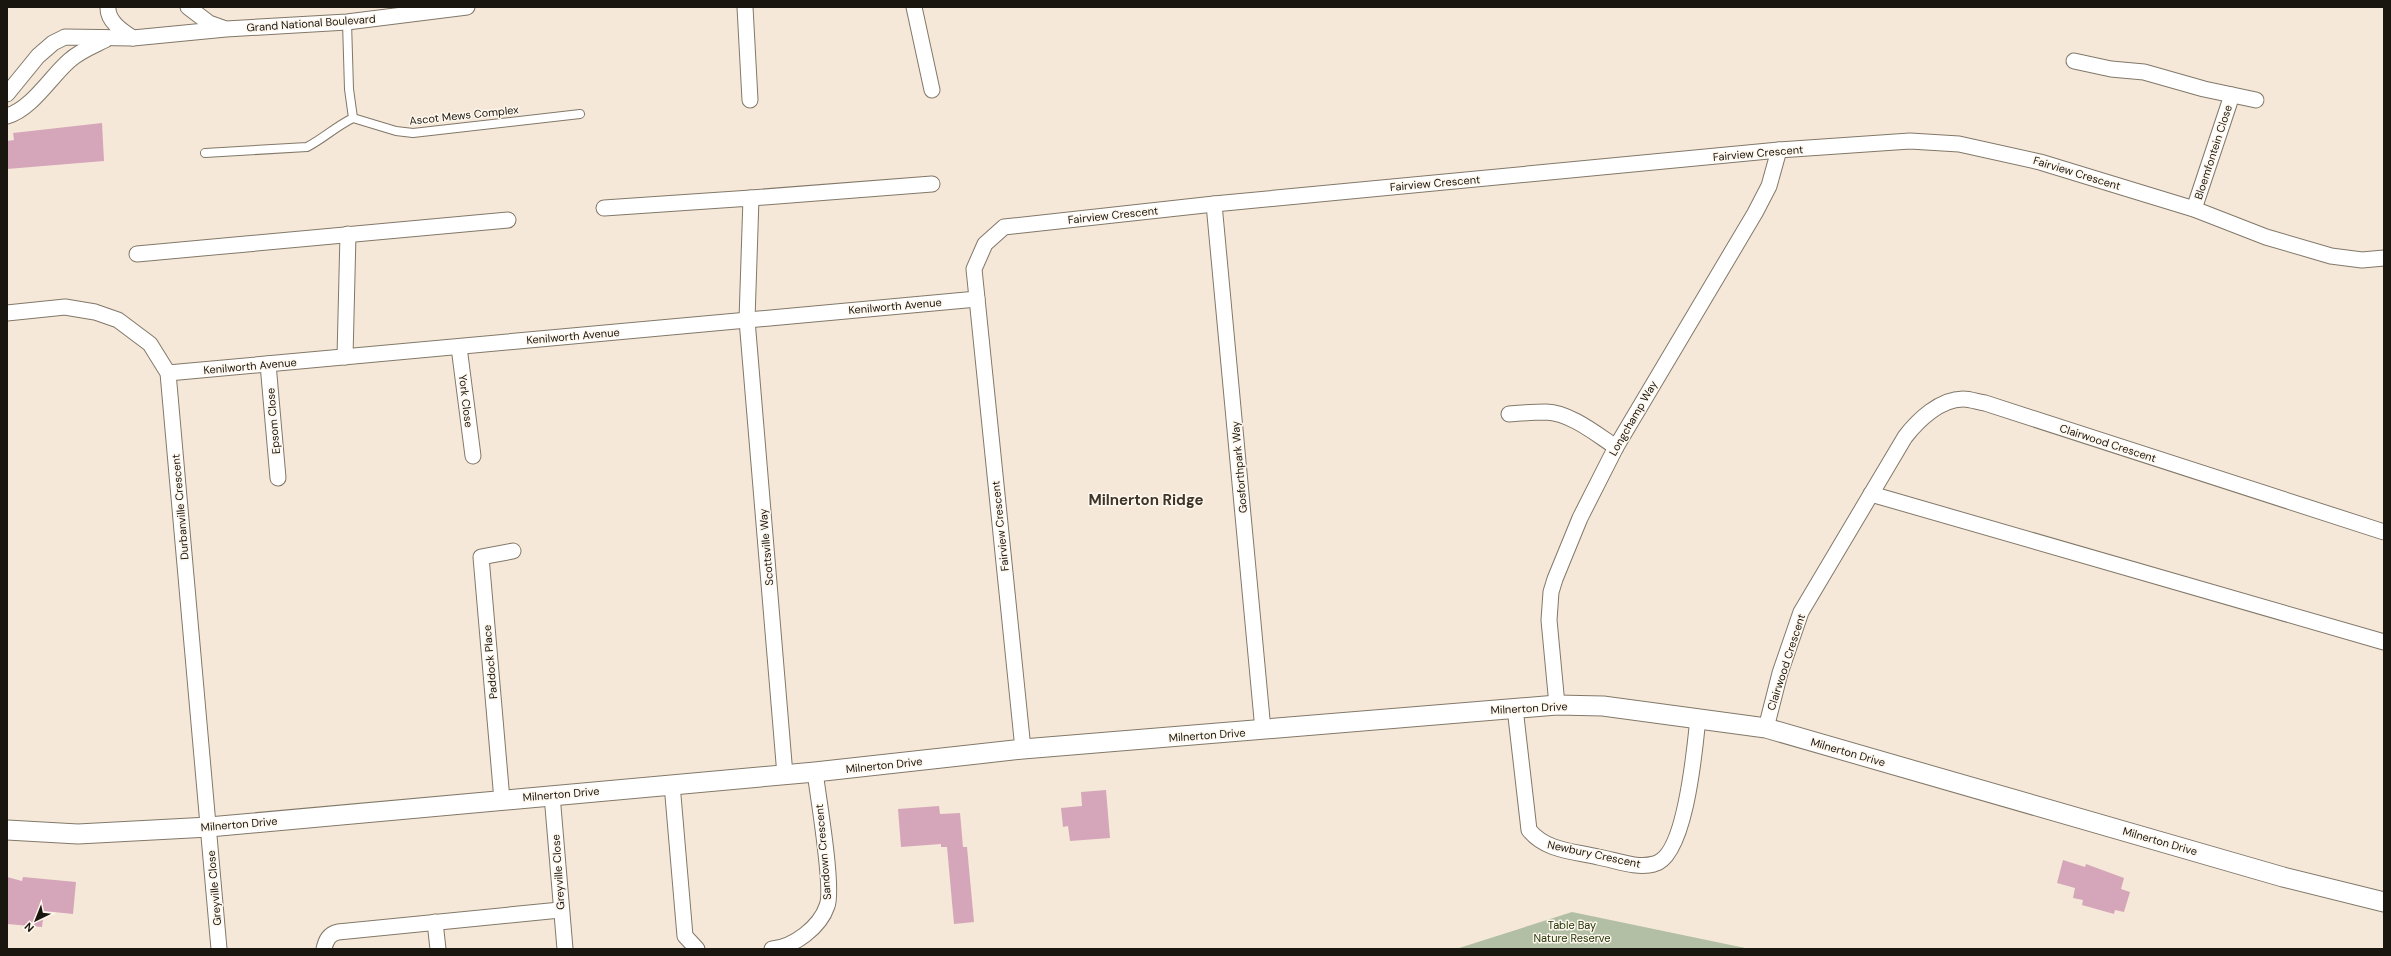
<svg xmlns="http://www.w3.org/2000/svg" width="2391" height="956" font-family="'DM Sans',sans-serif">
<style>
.green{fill:#b2bfa4}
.building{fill:#d5a6b9}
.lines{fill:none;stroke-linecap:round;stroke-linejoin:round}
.service-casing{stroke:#827869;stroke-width:10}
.minor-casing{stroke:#827869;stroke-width:17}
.tertiary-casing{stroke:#827869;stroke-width:21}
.service{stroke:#fff;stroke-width:8}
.minor{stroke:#fff;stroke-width:15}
.tertiary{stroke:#fff;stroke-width:19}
.labels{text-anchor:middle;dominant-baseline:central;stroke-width:3;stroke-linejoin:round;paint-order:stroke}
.street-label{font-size:11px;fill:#19150f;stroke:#fef7ed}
.park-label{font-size:11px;fill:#253608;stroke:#fef7ed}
.district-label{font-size:15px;font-weight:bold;fill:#3e3428;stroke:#fef7ed}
</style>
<rect width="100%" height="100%" fill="#f5e8d8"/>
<polygon class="green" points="1572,912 1750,949 1456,949"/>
<g class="building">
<polygon points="102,123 104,161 7,169 7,141 14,140 13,133"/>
<polygon points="1106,790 1110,838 1070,841 1068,826 1063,827 1061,808 1082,806 1081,792"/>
<polygon points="939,806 940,814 960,813 963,847 967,847 974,922 954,924 947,847 941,847 941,844 901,847 898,809"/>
<polygon points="2063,860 2085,867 2086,864 2124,878 2121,889 2130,892 2124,912 2115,910 2114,914 2082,905 2083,900 2073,898 2075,888 2057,883"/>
<polygon points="7,877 22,881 23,877 76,882 73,914 44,911 42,927 7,924"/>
</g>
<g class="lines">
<defs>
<g id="service">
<polyline points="347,22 349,89 353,118"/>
<path d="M205,153L307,147C324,138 335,127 353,118L396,131L413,133L580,114"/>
</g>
<g id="minor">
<path d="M108,7C107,21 122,31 133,38"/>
<polyline points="188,7 209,23 223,28"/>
<polyline points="745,7 750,100"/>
<polyline points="914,7 932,90"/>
<polyline points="2074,61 2111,69 2144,72 2204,89 2256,100"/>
<polyline points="7,94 38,56 53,43 65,37 133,38 226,29 347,22 467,7"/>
<path d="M7,116C32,109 51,76 70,60C80,51 93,46 105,40"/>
<polyline points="751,198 932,184"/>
<polyline points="1214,204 1263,730"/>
<polyline points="604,208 751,198 747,320 785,775"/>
<polyline points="2194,209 2232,95"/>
<polyline points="137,254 508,220"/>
<polyline points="7,313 65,307 95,312 118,320 150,344 168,373 219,949"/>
<polyline points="459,347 473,456"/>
<polyline points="345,357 348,234"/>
<polyline points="268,364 278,478"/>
<polyline points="168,373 977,299"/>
<path d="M1509,414C1521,413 1534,412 1546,412C1571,413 1596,434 1616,447"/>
<polyline points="1871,494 2384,642"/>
<polyline points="1557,705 1549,620 1551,592 1555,579 1580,518 1616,447 1755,213 1769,186 1779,150"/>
<path d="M1515,708L1529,830C1546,851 1573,851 1598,857C1615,860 1637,869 1654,864C1686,857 1695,746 1698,718"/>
<path d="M1766,728L1780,673L1801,612L1905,437C1918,420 1940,399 1963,399C1970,399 1978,402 1985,403L2384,532"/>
<polyline points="1023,749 974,269 985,244 1004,227 1214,204 1779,150 1910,141 1959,144 2040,162 2194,209 2266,237 2331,256 2362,260 2384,258"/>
<polyline points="672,784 685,936 697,949"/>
<polyline points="552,795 565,949"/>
<polyline points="502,800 481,557 513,551"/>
<polyline points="435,922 438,949"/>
<path d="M324,949C326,940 329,934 338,932L560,910"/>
<path d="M772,949C794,947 820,927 827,906C834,889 818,796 815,772"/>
</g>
<polyline id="tertiary" points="7,830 78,834 209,827 815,772 1023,749 1557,705 1603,706 1766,728 2283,877 2384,902"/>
</defs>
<use href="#service" class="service-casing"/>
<use href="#minor" class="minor-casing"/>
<use href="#tertiary" class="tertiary-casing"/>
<use href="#service" class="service"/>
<use href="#minor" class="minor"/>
<use href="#tertiary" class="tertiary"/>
</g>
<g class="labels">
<g class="street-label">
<text transform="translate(311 23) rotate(-4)">Grand National Boulevard</text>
<text transform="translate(464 115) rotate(-6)">Ascot Mews Complex</text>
<text transform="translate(2213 152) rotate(-72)">Bloemfontein Close</text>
<text transform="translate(1758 153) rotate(-5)">Fairview Crescent</text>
<text transform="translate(2077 173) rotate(17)">Fairview Crescent</text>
<text transform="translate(1435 183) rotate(-5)">Fairview Crescent</text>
<text transform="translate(1113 215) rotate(-6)">Fairview Crescent</text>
<text transform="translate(895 306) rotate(-5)">Kenilworth Avenue</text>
<text transform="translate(573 336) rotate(-5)">Kenilworth Avenue</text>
<text transform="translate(250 366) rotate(-5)">Kenilworth Avenue</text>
<text transform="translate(466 401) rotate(83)">York Close</text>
<text transform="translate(1633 418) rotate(-60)">Longchamp Way</text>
<text transform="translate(273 421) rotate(-95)">Epsom Close</text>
<text transform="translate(2108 443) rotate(18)">Clairwood Crescent</text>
<text transform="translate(1239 467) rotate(-95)">Gosforthpark Way</text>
<text transform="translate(180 507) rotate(-95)">Durbanville Crescent</text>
<text transform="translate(1000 526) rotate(-96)">Fairview Crescent</text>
<text transform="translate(766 547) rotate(-95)">Scottsville Way</text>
<text transform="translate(490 662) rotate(-95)">Paddock Place</text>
<text transform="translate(1786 662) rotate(-72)">Clairwood Crescent</text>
<text transform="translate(1529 708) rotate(-3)">Milnerton Drive</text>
<text transform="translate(1207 735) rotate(-4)">Milnerton Drive</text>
<text transform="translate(1848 752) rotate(16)">Milnerton Drive</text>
<text transform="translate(884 765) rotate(-6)">Milnerton Drive</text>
<text transform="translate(561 794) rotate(-5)">Milnerton Drive</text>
<text transform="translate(239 824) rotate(-5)">Milnerton Drive</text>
<text transform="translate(2160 841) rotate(16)">Milnerton Drive</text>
<text transform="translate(823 852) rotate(-95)">Sandown Crescent</text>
<text transform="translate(1594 854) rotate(12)">Newbury Crescent</text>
<text transform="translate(558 872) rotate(-94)">Greyville Close</text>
<text transform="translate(214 888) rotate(-95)">Greyville Close</text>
</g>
<g class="park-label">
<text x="1572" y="925">Table Bay<tspan x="1572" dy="13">Nature Reserve</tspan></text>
</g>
<g class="district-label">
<text x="1146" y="500">Milnerton Ridge</text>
</g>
</g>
<rect width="2391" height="956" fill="none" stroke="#19150f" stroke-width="16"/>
<g transform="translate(36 920) rotate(223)" stroke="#fef7ed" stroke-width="3" paint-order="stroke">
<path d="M0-3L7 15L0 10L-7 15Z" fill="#19150f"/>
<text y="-6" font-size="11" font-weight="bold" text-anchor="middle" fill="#19150f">N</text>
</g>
</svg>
